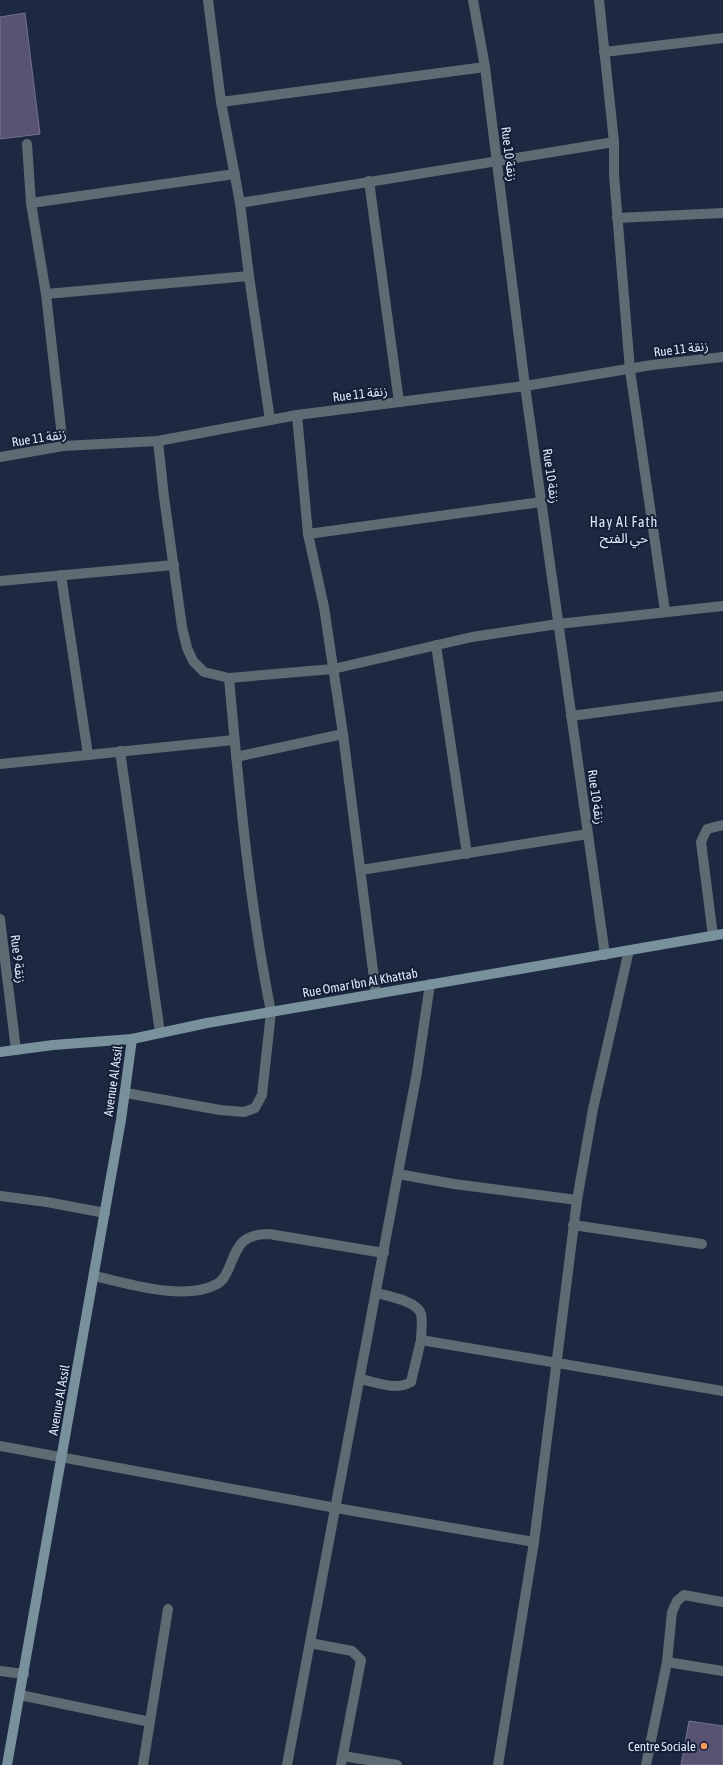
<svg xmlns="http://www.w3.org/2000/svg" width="723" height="1765" font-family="'Asap Condensed','Noto Sans Arabic',sans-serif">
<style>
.building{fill:#575370;stroke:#74708f}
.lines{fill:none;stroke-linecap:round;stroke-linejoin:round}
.lane{stroke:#5d6b73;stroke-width:10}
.street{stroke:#5d6b73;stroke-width:10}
.secondary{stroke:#79909d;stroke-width:10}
.poi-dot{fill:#fe9c57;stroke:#121f36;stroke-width:1.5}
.labels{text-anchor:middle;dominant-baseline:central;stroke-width:4;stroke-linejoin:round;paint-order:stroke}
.street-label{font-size:13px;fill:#dfe9f9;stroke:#121f36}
.poi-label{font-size:13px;fill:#dfe9f9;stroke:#121f36;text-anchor:end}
.neighbourhood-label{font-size:14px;letter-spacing:1px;fill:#dfe9f9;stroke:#121f36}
</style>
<rect width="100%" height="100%" fill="#1c2941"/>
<g class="building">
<polygon points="25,13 40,134 0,139 0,17"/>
<polygon points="689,1721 723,1726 723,1765 681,1765"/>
</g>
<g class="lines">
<g class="lane">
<polyline points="126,1093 220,1110 244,1112 255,1108 262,1095 271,1012"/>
<polyline points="0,1196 47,1202 105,1213"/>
<path d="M94,1276C128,1283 184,1302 217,1284C223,1281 225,1276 228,1270C238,1247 240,1234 269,1234L384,1253"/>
</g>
<g class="street">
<polyline points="208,0 221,102 240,203 249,276 270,420"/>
<polyline points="473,0 485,67 525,386 605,955"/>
<polyline points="599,0 614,142 614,175 630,370 665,611"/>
<polyline points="604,52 723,38"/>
<polyline points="221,102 485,67"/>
<polyline points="27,144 31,203 46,294 63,446"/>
<polyline points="369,181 399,402"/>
<polyline points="31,203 235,174"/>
<polyline points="240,203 614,142"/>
<polyline points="617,218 723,213"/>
<polyline points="46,294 249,276"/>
<polyline points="297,415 308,534 324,607 343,734 376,994"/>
<polyline points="158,441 164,497 182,627 187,648 193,661 204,672 229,678 333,669 472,637 558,624 723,606"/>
<polyline points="0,457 63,446 158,441 297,415 525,386 652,365 723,357"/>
<polyline points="308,534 541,502"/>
<polyline points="61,575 88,755"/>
<polyline points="0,581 174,565"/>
<polyline points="436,645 467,854"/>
<path d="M229,678C239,789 249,902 271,1012"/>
<polyline points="571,716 723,696"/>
<polyline points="120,751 160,1033"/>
<polyline points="236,757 343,734"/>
<polyline points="0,764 234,740"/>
<polyline points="361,870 588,834"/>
<polyline points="0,919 16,1050"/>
<polyline points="713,936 701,842 707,829 723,825"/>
<polyline points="398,1174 454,1184 577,1200"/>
<polyline points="573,1225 702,1244"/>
<path d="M376,1293C388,1296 417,1301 421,1314C423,1321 421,1332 421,1340L723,1391"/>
<path d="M360,1379C376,1382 396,1391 411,1382L421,1340"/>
<polyline points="0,1446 336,1508 534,1542"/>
<polyline points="310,1643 352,1651 361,1660 341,1765"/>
<polyline points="667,1662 723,1671"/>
<polyline points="0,1671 24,1674"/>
<polyline points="20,1695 150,1722"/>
<polyline points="343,1756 397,1765"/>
<polyline points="143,1765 168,1609"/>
<polyline points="287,1765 417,1072 430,984"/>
<polyline points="498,1765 534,1542 577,1200 593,1109 629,950"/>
<polyline points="646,1765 667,1662 672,1612 677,1601 684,1595 723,1602"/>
</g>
<g class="secondary">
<polyline points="0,1052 53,1045 132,1039 207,1023 723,934"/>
<polyline points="7,1765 121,1120 132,1039"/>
</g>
</g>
<circle class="poi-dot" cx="704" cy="1746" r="4"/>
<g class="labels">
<g class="street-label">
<text transform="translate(509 154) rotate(83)">Rue 10 زنقة</text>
<text transform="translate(681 349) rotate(-7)">Rue 11 زنقة</text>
<text transform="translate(360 394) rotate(-7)">Rue 11 زنقة</text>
<text transform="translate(39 438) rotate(-9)">Rue 11 زنقة</text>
<text transform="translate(551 476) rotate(82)">Rue 10 زنقة</text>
<text transform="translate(596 797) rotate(82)">Rue 10 زنقة</text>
<text transform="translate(18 959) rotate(83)">Rue 9 زنقة</text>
<text transform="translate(360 983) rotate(-10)">Rue Omar Ibn Al Khattab</text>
<text transform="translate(113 1081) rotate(-82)">Avenue Al Assil</text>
<text transform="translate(59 1400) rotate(-80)">Avenue Al Assil</text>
</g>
<g class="poi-label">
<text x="696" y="1746">Centre Sociale</text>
</g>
<g class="neighbourhood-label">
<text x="624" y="522">Hay Al Fath<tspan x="624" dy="16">حي الفتح</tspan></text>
</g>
</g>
</svg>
